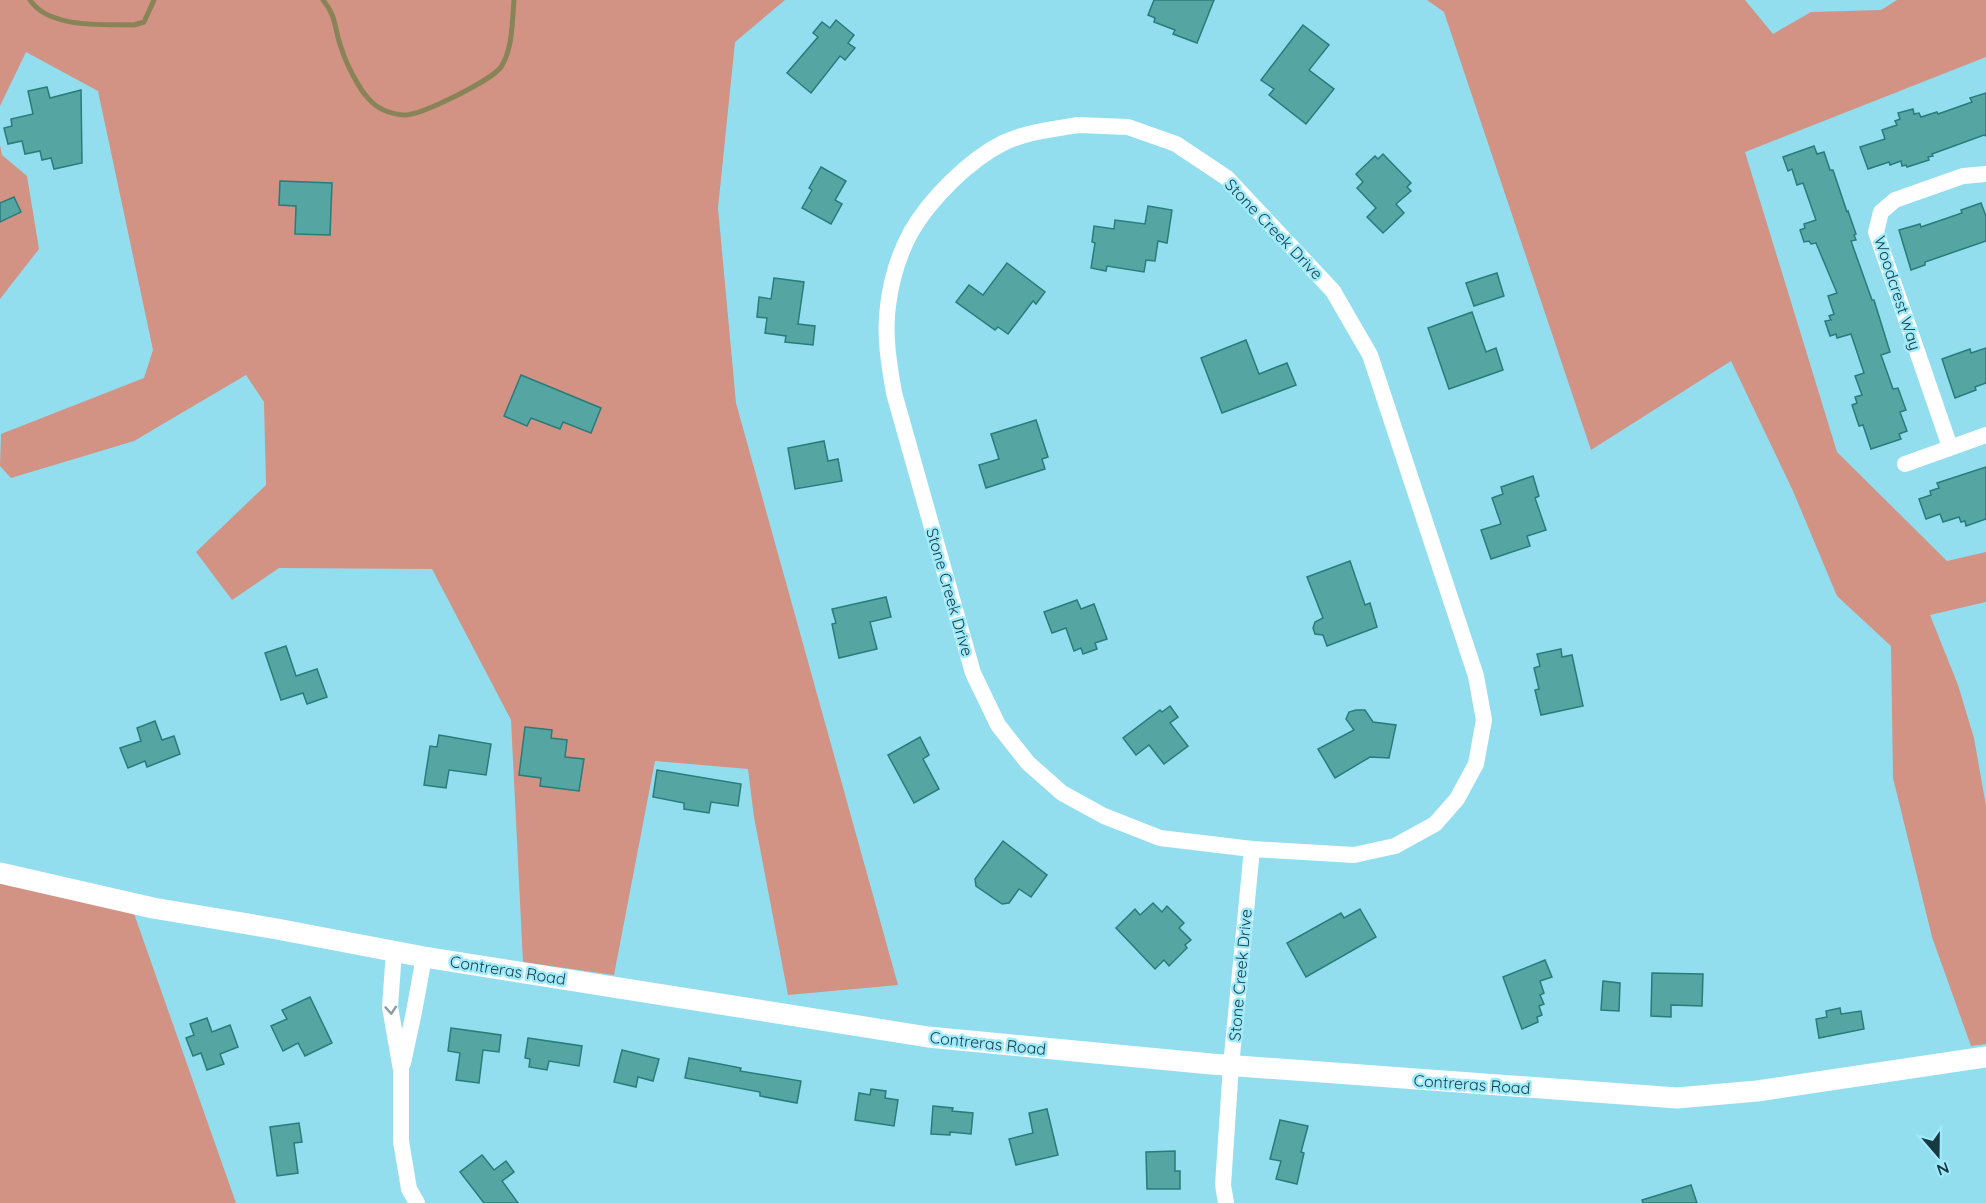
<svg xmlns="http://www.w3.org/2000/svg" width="1986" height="1203" font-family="Quicksand,sans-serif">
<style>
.green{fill:#d29284}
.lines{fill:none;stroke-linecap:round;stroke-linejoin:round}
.stream{stroke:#888458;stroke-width:5}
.building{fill:#55a5a3;stroke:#287c7a;stroke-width:1.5}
.minor{stroke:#fff;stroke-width:16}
.tertiary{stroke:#fff;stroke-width:21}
.oneway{stroke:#8c9ca0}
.labels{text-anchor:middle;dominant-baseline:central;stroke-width:5;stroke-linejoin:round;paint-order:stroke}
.street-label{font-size:16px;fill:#193940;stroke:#9febfc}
</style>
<rect width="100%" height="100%" fill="#92deef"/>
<g class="green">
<polygon points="0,0 785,0 735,42 718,208 736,403 898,985 788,995 754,817 748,769 655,761 614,975 523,962 511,720 432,569 279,568 232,600 196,552 266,485 264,402 246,375 134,441 11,478 0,466 1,434 144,378 153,350 98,91 26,52 0,106"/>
<polygon points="1427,0 1745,0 1773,34 1811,12 1881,10 1897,0 1986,0 1986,57 1745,152 1837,452 1947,561 1986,552 1986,602 1930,615 1958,685 1974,738 1986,806 1986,1044 1971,1046 1932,937 1893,778 1891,646 1837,596 1793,491 1731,361 1591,450 1444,12"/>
<polygon points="0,145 2,155 27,176 39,249 0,299"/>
<polygon points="0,880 132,908 236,1203 0,1203"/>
</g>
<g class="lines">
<g class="stream">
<path d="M30,0C49,29 103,24 134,25L144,22L154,0"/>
<path d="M323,0C338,18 334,31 342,50C346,63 359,89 368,98C377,109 391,114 404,115C420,116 492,80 501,67C513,49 512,21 514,0"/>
</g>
</g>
<g class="building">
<polygon points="1154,0 1214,0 1197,43 1173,34 1175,30 1154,22 1155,18 1148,15"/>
<polygon points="836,20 854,35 848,43 855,48 845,60 840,56 811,93 787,73 818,37 813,33 822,22 830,28"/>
<polygon points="1303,25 1329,45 1309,70 1334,89 1306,124 1269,95 1274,89 1261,80"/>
<polygon points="47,87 50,98 81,90 82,163 54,169 51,158 42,160 40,151 25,154 22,141 8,144 4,128 12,126 11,119 33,114 28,91"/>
<polygon points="1986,93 1986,136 1984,135 1932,154 1933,156 1928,157 1929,160 1907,167 1906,165 1902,166 1901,161 1890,165 1889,162 1868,169 1860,147 1885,139 1882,130 1897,125 1895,121 1900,119 1898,113 1913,109 1914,114 1919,113 1921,117 1937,112 1938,114 1972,102 1970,98"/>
<polygon points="1814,146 1817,154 1824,152 1830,170 1833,170 1847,212 1848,211 1856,234 1854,235 1856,240 1851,241 1872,300 1874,300 1890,352 1881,355 1893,389 1898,388 1906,410 1900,412 1907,431 1899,434 1901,439 1871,449 1863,425 1859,426 1852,405 1857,403 1855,397 1862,395 1855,376 1864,373 1851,334 1837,338 1836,334 1830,336 1825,321 1831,320 1829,316 1834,314 1828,296 1837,293 1816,243 1811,244 1809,241 1804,242 1800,230 1805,228 1804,224 1816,220 1803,183 1797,185 1792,169 1788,171 1783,157"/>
<polygon points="1383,154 1411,183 1407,187 1411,191 1396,204 1404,213 1383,233 1367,217 1376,208 1357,188 1363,182 1356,174 1375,156 1378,159"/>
<polygon points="821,167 846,181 835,200 842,204 831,224 802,208 812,190 809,188"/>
<polygon points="280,181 332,183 330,235 295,234 296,206 279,205"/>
<polygon points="14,197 21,212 0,222 0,203"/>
<polygon points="1981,203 1986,216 1986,241 1925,262 1925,265 1911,270 1899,230 1920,224 1921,227 1962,213 1961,210"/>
<polygon points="1148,206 1172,210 1167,243 1158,241 1155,261 1146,260 1144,272 1107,266 1106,271 1091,268 1095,243 1092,242 1094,226 1114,229 1115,220 1145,224"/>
<polygon points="1007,263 1045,292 1036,304 1033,301 1008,334 998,327 995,330 956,302 969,285 983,295"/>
<polygon points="1497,273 1504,296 1474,306 1466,283"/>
<polygon points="774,278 804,282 798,324 815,326 813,345 785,342 786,336 765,333 767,318 757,317 759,297 771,299"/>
<polygon points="1472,312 1486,352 1496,348 1503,370 1449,389 1428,328"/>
<polygon points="1246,340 1259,374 1287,363 1296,385 1222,413 1201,358"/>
<polygon points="1986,348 1986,383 1975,387 1976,390 1955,398 1942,359 1970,349 1971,353"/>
<polygon points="521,375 601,408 591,433 563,422 560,429 531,418 527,426 504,416"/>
<polygon points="1036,420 1048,457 1042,459 1045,469 986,488 979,465 999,459 991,434"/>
<polygon points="824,441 828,461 838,459 842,481 795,489 788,448"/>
<polygon points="1986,467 1986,519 1966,526 1965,521 1961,522 1959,517 1943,522 1940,514 1926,519 1919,499 1931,495 1930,491 1939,488 1937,483"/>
<polygon points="1533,476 1539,496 1535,498 1546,530 1527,536 1530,546 1491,559 1481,530 1501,524 1492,498 1503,494 1501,487"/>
<polygon points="1350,561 1365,605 1370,603 1377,627 1327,646 1323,635 1315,634 1313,628 1315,622 1323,618 1307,577"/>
<polygon points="886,597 891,617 870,622 877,649 839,658 832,624 836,623 832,609"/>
<polygon points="1077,600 1081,609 1094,604 1107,639 1095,643 1097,649 1083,654 1081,648 1074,651 1066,628 1052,633 1044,612"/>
<polygon points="286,646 296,676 317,669 327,697 307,704 303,693 281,700 265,653"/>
<polygon points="1561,649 1562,657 1572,655 1583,706 1541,715 1535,690 1539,689 1534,668 1540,666 1537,654"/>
<polygon points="1170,706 1178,717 1170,723 1188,746 1164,764 1149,745 1136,755 1123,738 1160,710 1162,712"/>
<polygon points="1356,710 1365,710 1373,722 1396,725 1389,758 1370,757 1335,778 1318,749 1354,730 1346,719 1349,712"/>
<polygon points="155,721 162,740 174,736 180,754 147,767 145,761 128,768 120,748 141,741 137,728"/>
<polygon points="525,727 552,730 551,738 567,740 565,757 584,759 579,791 540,786 541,778 519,775"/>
<polygon points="439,735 491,744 486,775 449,770 446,788 424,785 430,746 437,747"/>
<polygon points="920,737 929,755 923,759 939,789 914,803 888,755"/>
<polygon points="657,770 741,784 738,806 711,802 709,813 684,809 684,803 653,797"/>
<polygon points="1003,841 1047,875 1031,897 1019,889 1009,903 1002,904 976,886 975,879"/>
<polygon points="1153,903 1162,912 1167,906 1184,923 1179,928 1191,940 1185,945 1187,948 1169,966 1164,960 1155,969 1116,928 1135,909 1140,915"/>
<polygon points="1360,909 1376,937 1306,977 1287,943 1341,913 1344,918"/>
<polygon points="1545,960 1552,977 1540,981 1544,993 1540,995 1544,1004 1539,1006 1542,1015 1537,1017 1538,1022 1522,1029 1503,977"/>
<polygon points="1652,973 1703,974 1702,1006 1671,1005 1671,1017 1651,1016"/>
<polygon points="1603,981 1620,983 1619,1011 1601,1010"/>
<polygon points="310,997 332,1043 305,1056 298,1043 283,1051 271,1026 287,1019 282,1010"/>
<polygon points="1840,1008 1841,1014 1861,1011 1864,1029 1819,1038 1816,1019 1827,1017 1826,1011"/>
<polygon points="207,1018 212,1032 230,1025 238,1047 220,1054 224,1064 207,1070 201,1053 193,1056 186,1038 194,1035 190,1024"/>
<polygon points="451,1028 501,1035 499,1052 483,1050 479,1083 456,1080 460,1053 448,1051"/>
<polygon points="528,1038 582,1046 579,1066 549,1061 547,1070 529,1067 530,1059 525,1058"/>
<polygon points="622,1050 659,1059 653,1081 638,1077 636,1087 614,1082"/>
<polygon points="689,1058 741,1068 740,1071 801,1081 797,1103 760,1096 760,1092 685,1078"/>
<polygon points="871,1089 886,1091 885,1098 898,1100 894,1126 855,1120 859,1093 870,1095"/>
<polygon points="933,1106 953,1108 952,1111 973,1113 971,1134 950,1132 950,1135 931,1134"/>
<polygon points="1047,1109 1058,1155 1016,1165 1009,1139 1033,1133 1029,1113"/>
<polygon points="1280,1120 1308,1126 1301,1152 1304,1153 1297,1184 1276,1179 1281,1161 1270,1159"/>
<polygon points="299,1123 302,1142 294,1143 298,1173 277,1176 270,1127"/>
<polygon points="1175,1151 1175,1171 1180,1171 1180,1189 1147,1189 1146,1152"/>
<polygon points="482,1155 494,1170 506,1161 514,1172 502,1181 518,1203 484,1203 460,1172"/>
<polygon points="1691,1185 1697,1203 1643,1203 1642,1200"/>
</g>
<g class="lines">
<g class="minor">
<path d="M1078,125L1128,127L1176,144L1227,178L1333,291L1370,355L1476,676L1484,720L1476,764L1457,799L1435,824L1395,846L1354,855L1252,849L1160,838L1104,816L1062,793L1028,763L998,725L973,673L894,393C889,364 884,335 888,306C891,281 899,254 911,232C930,199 969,160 1003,143C1026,132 1053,129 1078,125Z"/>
<polyline points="1950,447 1876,232 1881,212 1895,200 1963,176 1986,174"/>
<polyline points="1905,464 1986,435"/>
<polyline points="394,951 390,1007 401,1070 401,1141 409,1189 417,1203"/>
<polyline points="403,1063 414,1012 424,957"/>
<polyline points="1226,1203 1223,1185 1231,1066 1252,849"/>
</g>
<polyline class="tertiary" points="0,873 153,908 277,929 424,957 928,1037 1211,1064 1677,1098 1757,1091 1986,1057"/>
</g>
<defs><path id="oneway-chevron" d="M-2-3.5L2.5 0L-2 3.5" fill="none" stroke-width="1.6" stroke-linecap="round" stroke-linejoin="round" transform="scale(1.5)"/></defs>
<use class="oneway" href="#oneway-chevron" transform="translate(391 1010) rotate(86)"/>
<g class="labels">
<g class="street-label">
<text transform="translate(1274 229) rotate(46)">Stone Creek Drive</text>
<text transform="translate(1898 293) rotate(72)">Woodcrest Way</text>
<text transform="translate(950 592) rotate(74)">Stone Creek Drive</text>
<text transform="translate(508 970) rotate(9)">Contreras Road</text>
<text transform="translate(1240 975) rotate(-85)">Stone Creek Drive</text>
<text transform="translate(988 1043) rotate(6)">Contreras Road</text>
<text transform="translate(1472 1084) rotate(4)">Contreras Road</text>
</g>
</g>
<g transform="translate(1938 1155) rotate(160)" stroke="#9febfc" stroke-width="4.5" paint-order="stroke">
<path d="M0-4.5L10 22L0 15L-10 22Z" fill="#193940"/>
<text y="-9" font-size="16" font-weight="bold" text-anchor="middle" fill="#193940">N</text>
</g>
</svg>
